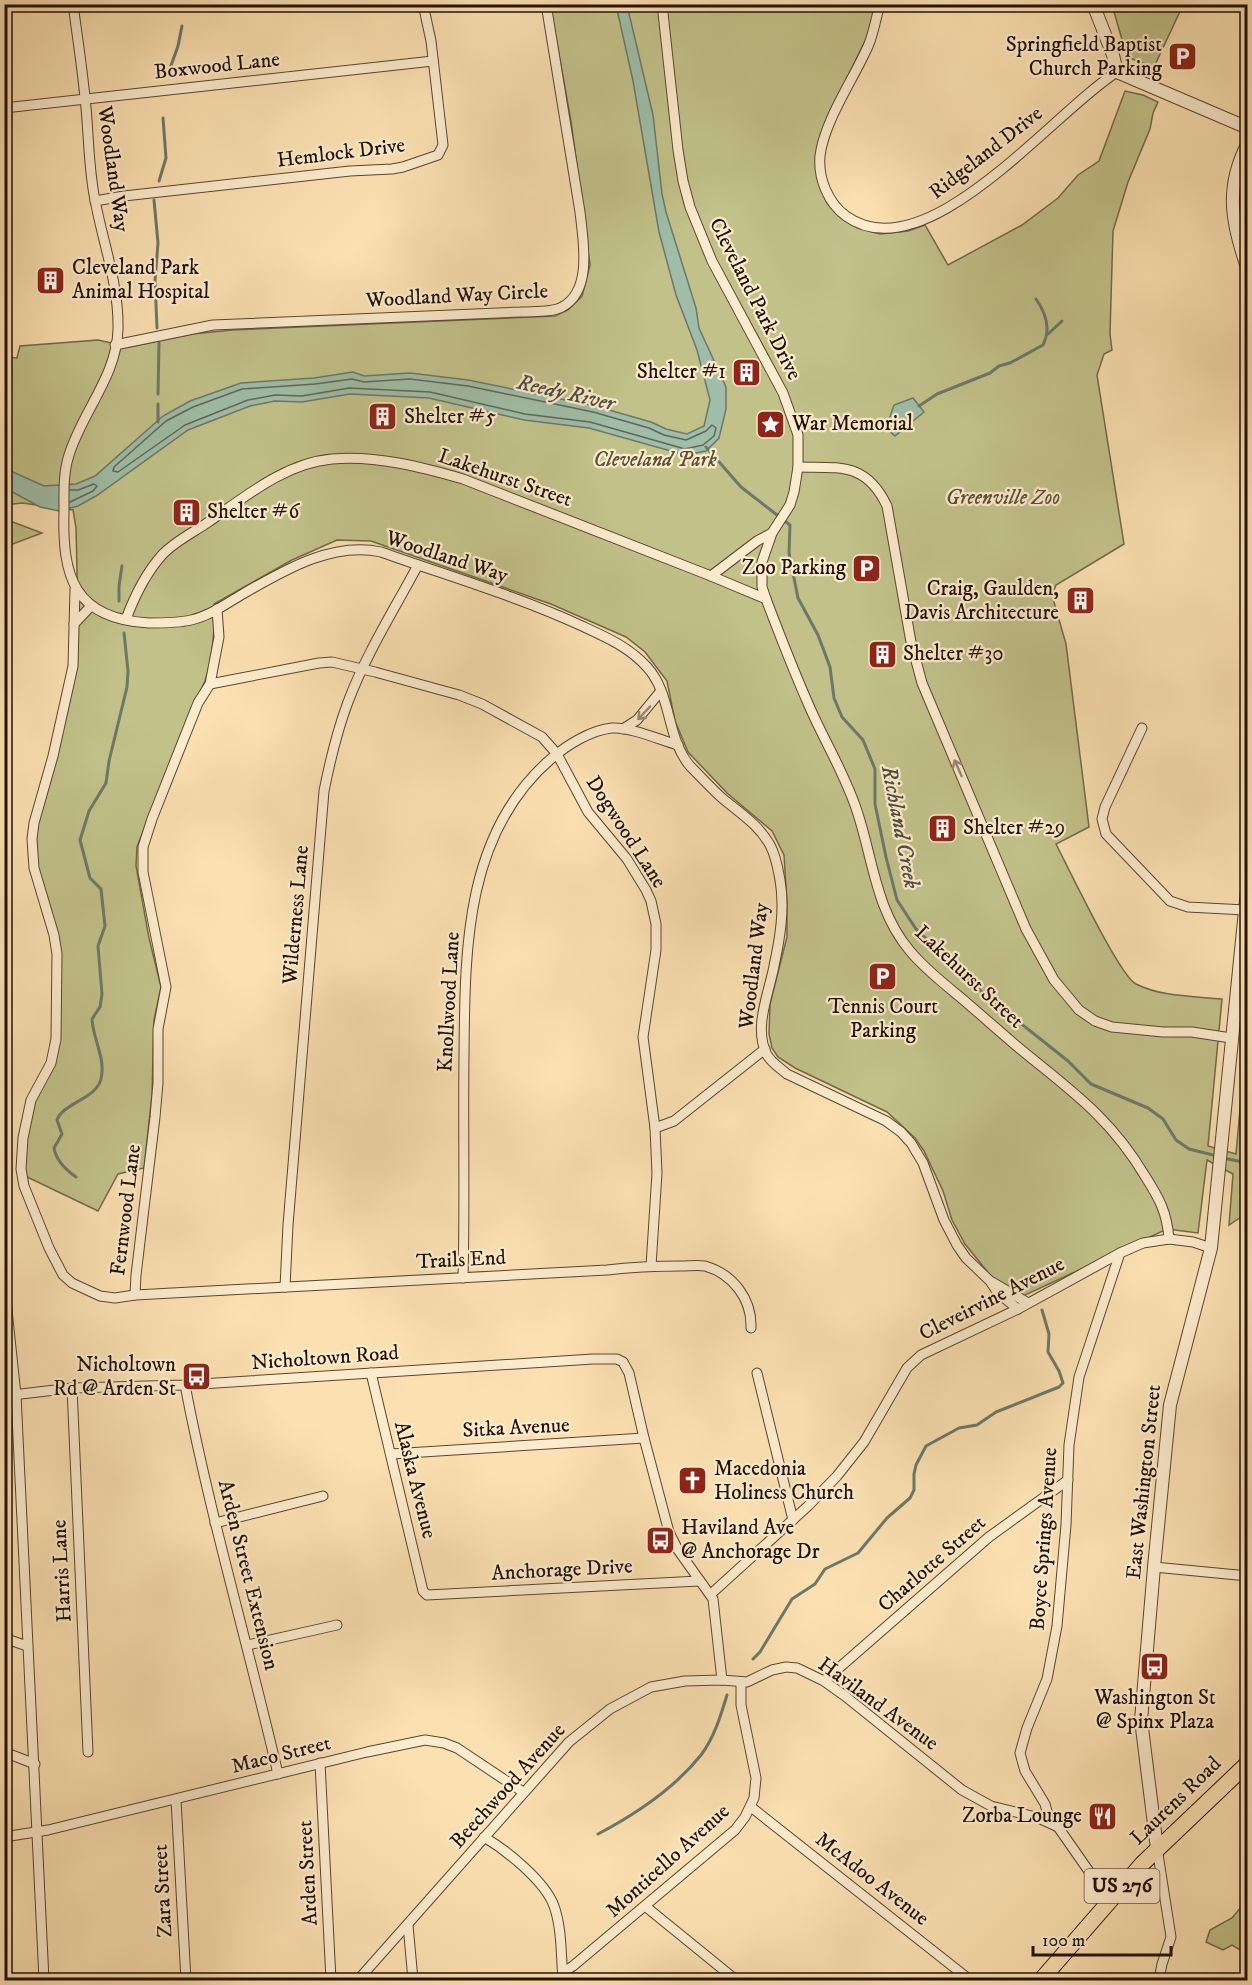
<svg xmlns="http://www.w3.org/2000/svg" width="1252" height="1985" font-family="'IM FELL DW Pica',serif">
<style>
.green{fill:#c2c18a;stroke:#72694a;stroke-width:1.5}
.water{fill:#9fbda8;stroke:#6d7868;stroke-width:1.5}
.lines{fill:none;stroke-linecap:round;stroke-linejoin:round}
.shore{stroke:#616758;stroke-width:1.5}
.stream{stroke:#6d7868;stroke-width:3}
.minor-casing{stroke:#594533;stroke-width:11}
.tertiary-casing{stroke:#594533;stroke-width:14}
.primary-casing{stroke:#231109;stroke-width:17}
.minor{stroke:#fcebcd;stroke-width:9}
.tertiary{stroke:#fcebcd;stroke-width:12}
.primary{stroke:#fbe0b2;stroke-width:15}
.oneway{stroke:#9a8975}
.labels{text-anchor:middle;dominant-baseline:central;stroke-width:4.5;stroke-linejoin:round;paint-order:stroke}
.shield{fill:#fcebcd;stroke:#645244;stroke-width:1.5}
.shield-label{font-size:20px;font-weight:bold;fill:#231109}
.poi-label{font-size:21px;fill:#231109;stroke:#fcebcd;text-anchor:start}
.street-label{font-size:21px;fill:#231109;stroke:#fcebcd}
.park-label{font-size:21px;font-style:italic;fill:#5b4f36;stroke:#fcebcd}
.water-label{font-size:22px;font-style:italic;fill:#4e4d41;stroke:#fcebcd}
</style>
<rect width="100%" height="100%" fill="#fbe0b2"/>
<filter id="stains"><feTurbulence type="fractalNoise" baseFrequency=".00333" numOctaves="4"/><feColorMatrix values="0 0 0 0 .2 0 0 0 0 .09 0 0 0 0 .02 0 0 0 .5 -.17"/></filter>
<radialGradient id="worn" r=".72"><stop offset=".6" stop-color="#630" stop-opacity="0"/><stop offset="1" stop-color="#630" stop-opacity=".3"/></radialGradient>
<g class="green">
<path d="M550,5H876L867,37L832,109L817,173L820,187L827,203L838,215L845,221L858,228L880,234L908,231L925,225L948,265L1022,225L1058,198L1078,175L1099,161L1125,91L1143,95L1158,102L1153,113L1150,129L1128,182L1113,231L1110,334L1112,350L1104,354L1097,375L1124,544L1056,585L1052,595L1066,644L1089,827L1056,844C1068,867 1120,977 1136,984C1162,997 1193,996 1222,999L1208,1146L1236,1154L1242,1087H1247V1213L1229,1225L1233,1174L1207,1160L1198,1233L1167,1229L1021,1297L995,1281L965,1244L952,1220L943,1191L924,1151L915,1138L887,1112L795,1068L778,1057L772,1048L769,1034L770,1004L787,937V903L784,855L772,831L727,793L688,752L675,721L667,681L645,652L626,637L551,604L371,541L337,540L292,560L214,604V630L211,661L205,681L183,729L137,847L136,866L149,938L161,987L154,1020L152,1095L144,1168L118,1174L98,1211L25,1176V1141L30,1105L55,1062L60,987L37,863L36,830L46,788L78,615L76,528L73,510L22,503L5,505V357L17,358L20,346L98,340L129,347L192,334L232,330L555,316L568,310L582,296L590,265L571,121Z"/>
<polygon points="1112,5 1183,5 1154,67 1127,57"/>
<polygon points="4,519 5,519 42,533 5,547"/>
<polygon points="1247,1900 1247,1954 1232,1945 1223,1950 1206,1942 1210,1930 1232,1918"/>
</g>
<g class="water">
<polygon points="616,5 627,5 653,115 662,194 666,212 696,308 699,328 726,387 726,409 719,438 706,451 685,455 589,428 524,420 429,398 350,394 302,402 275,401 250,406 188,430 96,496 78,506 59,511 40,507 5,488 4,468 44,486 76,484 95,476 163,416 190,401 241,383 314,378 353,372 364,376 410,373 468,380 595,406 651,422 666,429 687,434 704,426 710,400 697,350 676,295 659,232 633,81"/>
<polygon points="913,398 924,412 895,436 886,428 894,405"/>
</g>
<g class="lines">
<g class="shore">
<polygon points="352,379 364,382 410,379 468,386 593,412 649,428 664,435 686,440 706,431 712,425 716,428 714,436 703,445 685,449 590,422 525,414 430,392 349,388 302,396 275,395 248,400 185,425 118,472 113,471 114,467 166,421 193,407 242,389 315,384"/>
<polyline points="70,502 93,491 97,486 94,484 78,490 70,490"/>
</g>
<g class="stream">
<polyline points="168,74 178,46 182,26"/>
<polyline points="159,181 166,158 163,118"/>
<polyline points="154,200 158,243 155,281 157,328"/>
<polyline points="1048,334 1062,321"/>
<polyline points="158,394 159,343"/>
<path d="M919,406L937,394L990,373L999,366L1010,363L1043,345C1051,329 1046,313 1036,299"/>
<polyline points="158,422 158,404"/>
<polyline points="706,447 741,487 790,525 789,553 798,598 818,635 830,667 834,698 842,717 863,740 875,769 875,804 886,857 897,900 916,929 985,995 1068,1061 1091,1084 1148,1108 1163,1119 1176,1140 1189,1149 1217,1156"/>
<polyline points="119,601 119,586 122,566"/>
<polyline points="1223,1158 1248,1163"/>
<path d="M76,1177C66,1170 56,1160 54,1148L62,1134L57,1120C63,1103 96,1099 101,1079C106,1058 93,1040 92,1019L100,1007L102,994L98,946L105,926L101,889L90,878L80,840L89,811L106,783L109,761L127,687L128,671L124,633"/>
<polyline points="753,1659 760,1652 792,1599 815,1584 825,1569 858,1553 887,1518 910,1498 914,1490 914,1474 916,1465 926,1446 959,1428 977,1425 996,1412 1059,1387 1063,1383 1059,1371 1048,1352 1049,1334 1042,1310"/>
<path d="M598,1834C636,1814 674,1789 701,1755C714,1738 721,1715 727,1695"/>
</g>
<defs>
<g id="minor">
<path d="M73,4C77,35 82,66 85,98C89,132 88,166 95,200C103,243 119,285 118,329C117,376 82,412 69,455C63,473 64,493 64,511C62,577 74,619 149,623C163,623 178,623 191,620C209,616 226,604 241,595C283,571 332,541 381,552C448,576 517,596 582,626C606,637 629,647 647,667C672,694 666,738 690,766C701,777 711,788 722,798C740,813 759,825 770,845C776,856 778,869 780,880C785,909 780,938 774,966C769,993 753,1028 767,1055C772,1063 780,1068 787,1074L886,1121L901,1132L911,1143L923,1163L944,1220L957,1245L966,1258L990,1281L998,1293L1018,1309"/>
<polyline points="662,4 678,150 683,181 690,207 712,261 783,393 798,435 798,467 794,492 790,505 772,533 762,562 762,587 766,599"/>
<path d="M880,4C876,18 874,31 869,44C855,77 824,121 820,156C818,178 828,203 846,216C926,274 1054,111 1117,72"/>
<polyline points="4,108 433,61"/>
<polyline points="95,201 124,196 350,171 392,169 403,167 438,155 443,145 442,136 431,41 423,4"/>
<path d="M115,345L213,325L520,312C533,311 551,313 562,307C593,291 583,240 580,212L546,4"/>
<path d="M798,467C840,468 866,462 887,506L911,642L922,683L1026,929L1054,980L1079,1010L1095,1021L1112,1027L1163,1032H1192L1231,1038"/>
<polyline points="711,576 757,541 772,533"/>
<path d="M75,589L73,666L53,756L34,823L32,839L34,868L54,935L57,954L56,1039L51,1063L31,1100L23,1138L21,1169L24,1186L49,1248L63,1275L72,1283L100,1296L115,1298L135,1295L607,1270C632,1267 656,1266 681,1266C689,1266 698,1265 705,1266C733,1274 752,1299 751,1328"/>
<path d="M126,619C135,595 145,574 162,555C174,542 192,533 207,523C245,497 285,463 332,459C375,455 422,467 463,479L711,576L766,599C779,633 792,667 807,701C822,737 843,770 856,808C873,857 875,910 910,951C924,968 943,983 960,997C980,1014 999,1031 1019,1048C1070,1090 1110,1117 1145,1176C1159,1198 1167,1212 1169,1239"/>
<polyline points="74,624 91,606"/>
<polyline points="210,684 319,663 332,662 375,672 459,695 482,704 542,737 557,754 588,812 627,859 646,890 651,901 656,924 656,950 643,1037 655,1128 657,1173 651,1266"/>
<polyline points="1142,728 1105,807 1102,819 1106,834 1170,901 1188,907 1245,910"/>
<polyline points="623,729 637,720 660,692"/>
<polyline points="655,1128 674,1121 765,1049"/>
<path d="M463,1278C465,1204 463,1130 464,1056C465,951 464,833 552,758C567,745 591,730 612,728C631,727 660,740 678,745"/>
<polyline points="4,1282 16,1395 44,1980"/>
<polyline points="992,1282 1028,1303"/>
<path d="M285,1287L288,1225L324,791C330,761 337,731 348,702C366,654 394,610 418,565"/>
<polyline points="135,1295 136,1275 155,1117 158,1083 158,1029 166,987 143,872 143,847 152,819 198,703 210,684 219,637 217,609"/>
<polyline points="371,1373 423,1591 427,1595 699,1581"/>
<polyline points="757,1373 793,1520"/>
<path d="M185,1385C210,1516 248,1644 278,1774"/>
<polyline points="72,1388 88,1752"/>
<polyline points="4,1396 72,1388 185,1385 593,1359 617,1359 623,1362 629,1373 644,1438 669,1532 678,1550 713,1599 722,1680"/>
<polyline points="391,1454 644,1438"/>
<polyline points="215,1523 323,1496"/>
<polyline points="1154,1567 1248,1576"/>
<polyline points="711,1594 808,1506 837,1476 864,1442 907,1368 921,1355 1018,1309 1120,1253 1143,1243 1169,1239 1193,1242 1211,1248"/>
<polyline points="4,1638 27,1646"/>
<polyline points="248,1645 337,1625"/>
<polyline points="824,1681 989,1537 1068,1480"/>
<polyline points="4,1752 35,1764"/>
<polyline points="320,1763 331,1980"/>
<polyline points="176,1800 186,1980"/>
<polyline points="751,1807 970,1980"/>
<polyline points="1050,1822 1045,1804 1025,1771 1020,1753 1027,1728 1047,1679 1057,1626 1066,1525 1069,1445 1079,1377 1120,1253"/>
<polyline points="4,1837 48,1830 367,1752 425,1740 444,1743 457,1748 523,1792"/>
<path d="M484,1837C506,1850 545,1881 554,1906C562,1928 561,1957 563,1980"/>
<polyline points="1157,1848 1171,1937 1162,1964 1159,1980"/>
<polyline points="645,1906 736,1980"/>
<polyline points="408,1925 413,1980"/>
<polyline points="563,1972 573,1966 735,1830 745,1817 754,1798 756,1778 741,1705 741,1683"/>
<polyline points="358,1980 569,1742 610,1709 651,1687 685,1681 722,1680 747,1682 772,1670 786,1667 797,1668 824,1681 845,1696 962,1790 991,1806 1036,1817 1058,1827 1109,1900"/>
</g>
<g id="tertiary">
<polyline points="1093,4 1113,55 1117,72 1248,128"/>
<path d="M1248,143C1224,188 1232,225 1248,270"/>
<polyline points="1157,1848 1141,1720 1154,1567 1170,1405 1211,1248 1248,881"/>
</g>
<polyline id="primary" points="1041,1980 1142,1864 1248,1763"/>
</defs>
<use href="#minor" class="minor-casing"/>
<use href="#tertiary" class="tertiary-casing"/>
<use href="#primary" class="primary-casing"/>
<use href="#minor" class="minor"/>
<use href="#tertiary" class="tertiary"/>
<use href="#primary" class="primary"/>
</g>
<defs><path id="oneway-shaft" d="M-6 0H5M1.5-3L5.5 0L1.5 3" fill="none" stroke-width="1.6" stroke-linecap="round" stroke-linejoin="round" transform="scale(1.5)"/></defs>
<g class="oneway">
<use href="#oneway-shaft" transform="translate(644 713) rotate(133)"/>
<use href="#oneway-shaft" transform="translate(958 768) rotate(-114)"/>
</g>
<defs>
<symbol id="parking-square" viewBox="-11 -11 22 22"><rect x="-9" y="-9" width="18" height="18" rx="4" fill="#8f2418" stroke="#fcebcd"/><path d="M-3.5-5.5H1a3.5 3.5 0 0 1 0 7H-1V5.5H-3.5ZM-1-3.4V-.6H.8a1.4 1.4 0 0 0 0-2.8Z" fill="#fff"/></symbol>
<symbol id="building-square" viewBox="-11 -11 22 22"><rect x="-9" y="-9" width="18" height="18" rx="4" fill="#8f2418" stroke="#fcebcd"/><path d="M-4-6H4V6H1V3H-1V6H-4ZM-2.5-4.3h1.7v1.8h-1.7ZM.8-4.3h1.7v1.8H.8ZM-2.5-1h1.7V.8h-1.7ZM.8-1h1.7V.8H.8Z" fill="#fff"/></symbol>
<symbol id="sight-square" viewBox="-11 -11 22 22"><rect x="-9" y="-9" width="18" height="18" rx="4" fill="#8f2418" stroke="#fcebcd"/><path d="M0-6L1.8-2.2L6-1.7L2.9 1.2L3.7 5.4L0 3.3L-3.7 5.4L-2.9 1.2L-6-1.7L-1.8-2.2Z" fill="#fff"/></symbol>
<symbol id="bus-square" viewBox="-11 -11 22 22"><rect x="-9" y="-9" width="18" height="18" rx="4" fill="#8f2418" stroke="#fcebcd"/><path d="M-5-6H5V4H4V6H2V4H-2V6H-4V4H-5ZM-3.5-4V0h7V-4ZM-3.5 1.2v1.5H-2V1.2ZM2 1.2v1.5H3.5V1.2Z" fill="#fff"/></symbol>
<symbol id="church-square" viewBox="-11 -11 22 22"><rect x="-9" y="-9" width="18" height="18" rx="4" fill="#8f2418" stroke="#fcebcd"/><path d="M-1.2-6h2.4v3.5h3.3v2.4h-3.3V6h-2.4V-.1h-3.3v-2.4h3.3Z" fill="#fff"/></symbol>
<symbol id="restaurant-square" viewBox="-11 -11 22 22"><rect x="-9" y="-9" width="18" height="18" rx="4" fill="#8f2418" stroke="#fcebcd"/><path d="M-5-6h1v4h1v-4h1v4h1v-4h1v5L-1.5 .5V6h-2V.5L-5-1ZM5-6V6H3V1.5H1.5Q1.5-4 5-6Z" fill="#fff"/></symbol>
</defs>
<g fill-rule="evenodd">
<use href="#parking-square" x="1166" y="40" width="33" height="33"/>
<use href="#building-square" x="34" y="264" width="33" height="33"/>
<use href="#building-square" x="730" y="356" width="33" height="33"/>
<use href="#building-square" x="366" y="400" width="33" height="33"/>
<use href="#sight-square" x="754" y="408" width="33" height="33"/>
<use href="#building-square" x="170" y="496" width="33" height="33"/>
<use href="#parking-square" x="850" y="552" width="33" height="33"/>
<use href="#building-square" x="1064" y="584" width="33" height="33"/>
<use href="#building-square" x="866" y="638" width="33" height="33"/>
<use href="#building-square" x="926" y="812" width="33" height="33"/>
<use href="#parking-square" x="866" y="960" width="33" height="33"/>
<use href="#bus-square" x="180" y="1360" width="33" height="33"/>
<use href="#church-square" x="676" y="1464" width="33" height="33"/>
<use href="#bus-square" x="644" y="1524" width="33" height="33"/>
<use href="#bus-square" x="1138" y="1650" width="33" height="33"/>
<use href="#restaurant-square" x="1086" y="1800" width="33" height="33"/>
</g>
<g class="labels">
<rect class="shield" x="1084.5" y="1869" width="75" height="34" rx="4.5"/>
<g class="shield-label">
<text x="1122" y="1886">US 276</text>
</g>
<g class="poi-label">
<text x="1162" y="45" text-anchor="end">Springfield Baptist<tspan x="1162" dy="24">Church Parking</tspan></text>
<text x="72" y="268">Cleveland Park<tspan x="72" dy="24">Animal Hospital</tspan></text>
<text x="726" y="372" text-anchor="end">Shelter #1</text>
<text x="404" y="417">Shelter #5</text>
<text x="792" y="424">War Memorial</text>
<text x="207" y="512">Shelter #6</text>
<text x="846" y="568" text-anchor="end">Zoo Parking</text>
<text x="1059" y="589" text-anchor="end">Craig, Gaulden,<tspan x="1059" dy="24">Davis Architecture</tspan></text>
<text x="903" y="654">Shelter #30</text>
<text x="963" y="828">Shelter #29</text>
<text x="883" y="1007" text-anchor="middle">Tennis Court<tspan x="883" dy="24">Parking</tspan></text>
<text x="176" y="1365" text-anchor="end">Nicholtown<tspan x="176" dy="24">Rd @ Arden St</tspan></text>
<text x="714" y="1469">Macedonia<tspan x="714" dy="24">Holiness Church</tspan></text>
<text x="681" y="1528">Haviland Ave<tspan x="681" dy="24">@ Anchorage Dr</tspan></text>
<text x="1155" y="1698" text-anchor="middle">Washington St<tspan x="1155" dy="24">@ Spinx Plaza</tspan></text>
<text x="1082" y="1816" text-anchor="end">Zorba Lounge</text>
</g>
<g class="street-label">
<text transform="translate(217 66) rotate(-6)">Boxwood Lane</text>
<text transform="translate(341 153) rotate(-7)">Hemlock Drive</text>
<text transform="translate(986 153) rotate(-38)">Ridgeland Drive</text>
<text transform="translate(113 169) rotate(82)">Woodland Way</text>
<text transform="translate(457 296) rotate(-3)">Woodland Way Circle</text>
<text transform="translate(755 299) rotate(63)">Cleveland Park Drive</text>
<text transform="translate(505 478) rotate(19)">Lakehurst Street</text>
<text transform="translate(447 557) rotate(18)">Woodland Way</text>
<text transform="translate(626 832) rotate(57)">Dogwood Lane</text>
<text transform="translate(296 915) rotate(-85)">Wilderness Lane</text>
<text transform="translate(754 966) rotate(-83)">Woodland Way</text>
<text transform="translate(969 977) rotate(43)">Lakehurst Street</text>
<text transform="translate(449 1002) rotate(-87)">Knollwood Lane</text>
<text transform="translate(126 1210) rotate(-83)">Fernwood Lane</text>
<text transform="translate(461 1260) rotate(-3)">Trails End</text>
<text transform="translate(992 1299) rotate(-27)">Cleveirvine Avenue</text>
<text transform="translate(325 1358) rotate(-4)">Nicholtown Road</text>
<text transform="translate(516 1428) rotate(-3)">Sitka Avenue</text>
<text transform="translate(415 1480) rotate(76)">Alaska Avenue</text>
<text transform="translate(1144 1482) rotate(-84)">East Washington Street</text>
<text transform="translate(1044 1539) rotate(-86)">Boyce Springs Avenue</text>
<text transform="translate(932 1564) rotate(-41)">Charlotte Street</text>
<text transform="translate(562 1570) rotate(-3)">Anchorage Drive</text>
<text transform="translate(62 1571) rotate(-93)">Harris Lane</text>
<text transform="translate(248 1575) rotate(76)">Arden Street Extension</text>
<text transform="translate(878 1704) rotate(36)">Haviland Avenue</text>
<text transform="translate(281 1755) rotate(-14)">Maco Street</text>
<text transform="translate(508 1786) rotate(-48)">Beechwood Avenue</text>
<text transform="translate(1176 1801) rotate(-44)">Laurens Road</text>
<text transform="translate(668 1861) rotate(-42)">Monticello Avenue</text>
<text transform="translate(308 1873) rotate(-93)">Arden Street</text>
<text transform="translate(872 1879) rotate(38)">McAdoo Avenue</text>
<text transform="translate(163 1891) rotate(-93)">Zara Street</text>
</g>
<g class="park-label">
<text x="655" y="460">Cleveland Park</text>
<text x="1003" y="498">Greenville Zoo</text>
</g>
<g class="water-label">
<text transform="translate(566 393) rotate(13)">Reedy River</text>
<text transform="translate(900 827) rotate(79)">Richland Creek</text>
</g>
</g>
<rect width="1252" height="1985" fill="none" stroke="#fbe0b2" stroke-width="24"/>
<rect x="6" y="6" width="1240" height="1973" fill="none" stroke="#231109" stroke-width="3"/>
<rect x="12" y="12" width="1228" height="1961" fill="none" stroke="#231109" stroke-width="1.5"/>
<path d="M1033 1946v9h138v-9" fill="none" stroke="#231109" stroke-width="3"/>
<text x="1042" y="1946" font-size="18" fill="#231109" stroke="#fcebcd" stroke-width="4.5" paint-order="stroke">100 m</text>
<rect width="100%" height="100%" filter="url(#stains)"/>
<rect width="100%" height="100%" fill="url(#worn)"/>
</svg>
